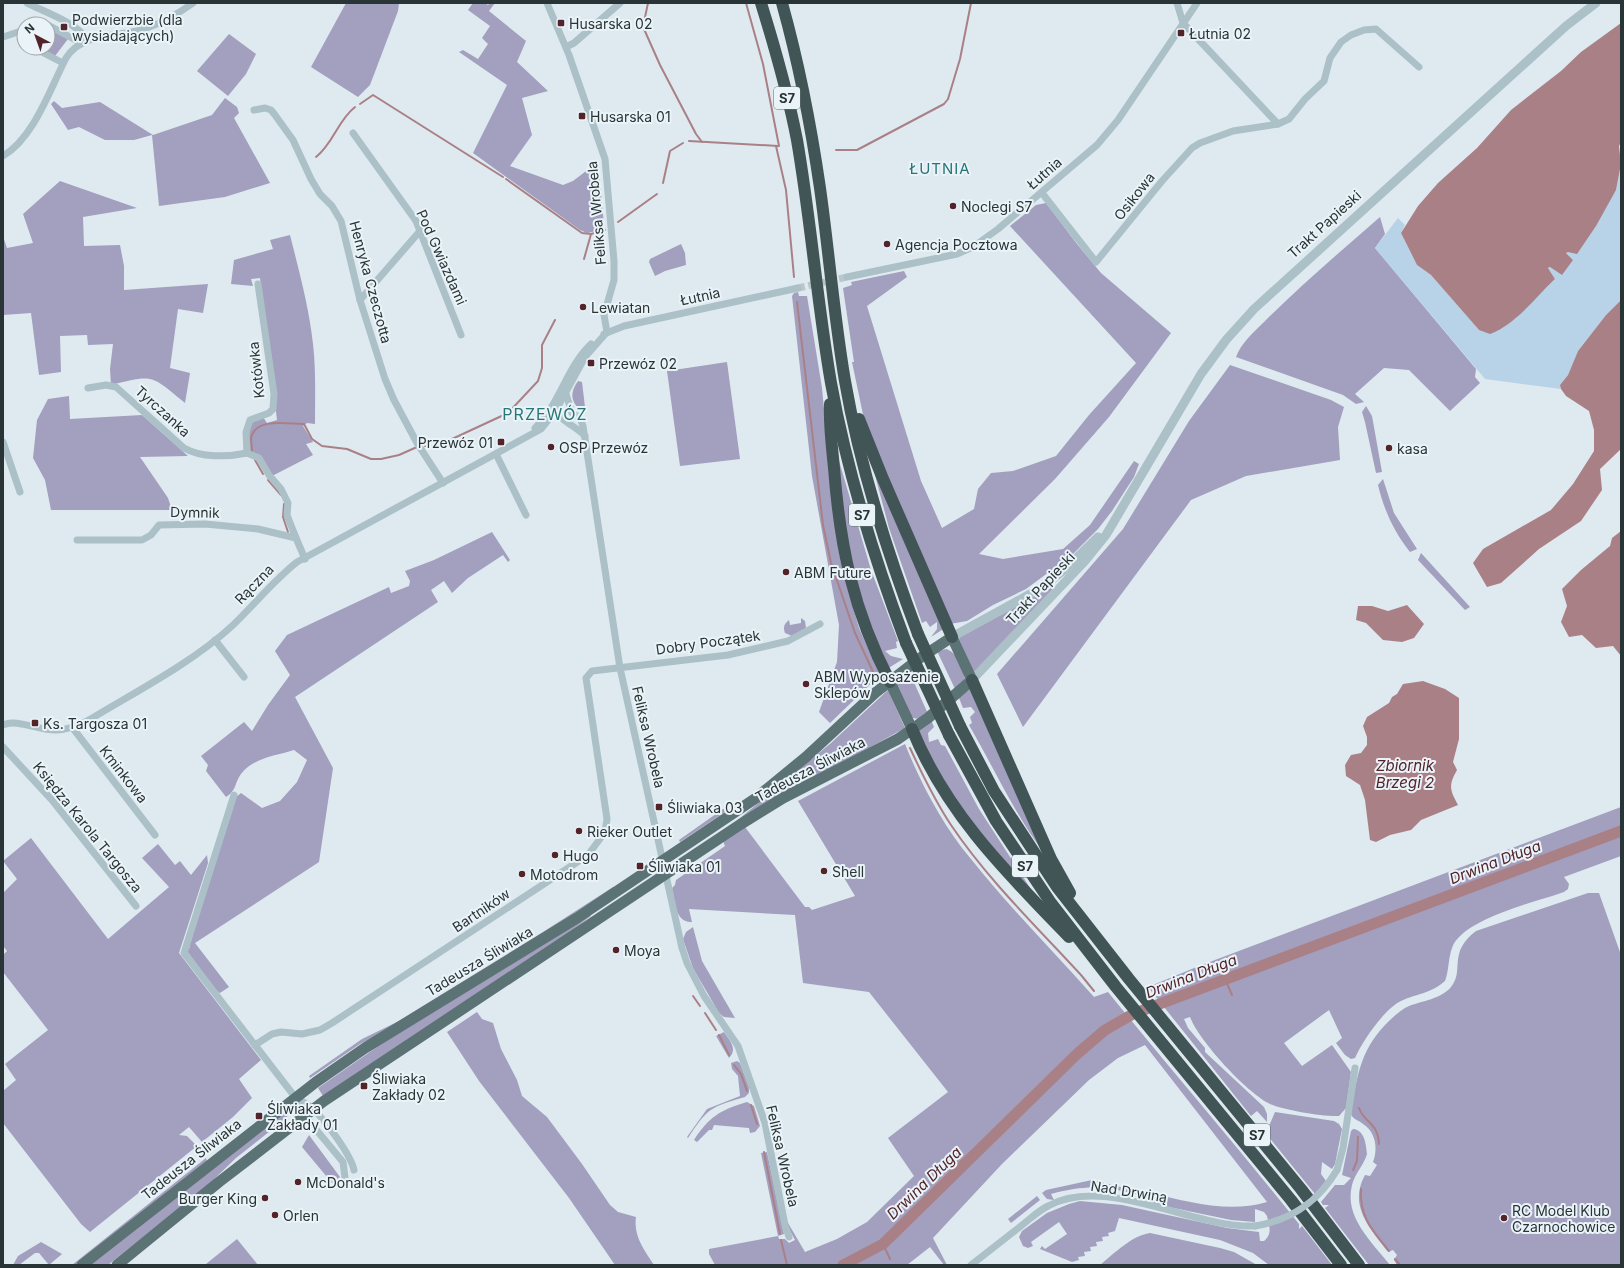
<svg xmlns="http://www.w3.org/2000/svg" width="1624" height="1268" font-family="Inter,sans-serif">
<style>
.green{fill:#a39fbe}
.sand{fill:#b8d3e8}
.water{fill:#aa8087}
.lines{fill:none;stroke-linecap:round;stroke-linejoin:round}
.stream{stroke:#aa8087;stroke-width:2}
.river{stroke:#aa8087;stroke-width:11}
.minor-tunnel{stroke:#bac6cb;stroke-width:7;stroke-dasharray:7 3.5;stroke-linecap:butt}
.minor{stroke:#abc0c7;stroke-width:7}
.tertiary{stroke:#abc0c7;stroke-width:9}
.primary{stroke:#5c7376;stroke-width:11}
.motorway{stroke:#415456;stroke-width:12}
.minor-bridge{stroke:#abc0c7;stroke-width:7}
.motorway-bridge{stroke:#415456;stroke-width:12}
.poi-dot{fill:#53232a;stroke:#eaf3f8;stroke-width:1.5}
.labels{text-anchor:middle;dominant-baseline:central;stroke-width:4;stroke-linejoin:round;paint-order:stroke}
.shield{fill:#eaf3f8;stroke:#636d70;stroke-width:1}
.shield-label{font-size:13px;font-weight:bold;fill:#293436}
.poi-label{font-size:14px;fill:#293436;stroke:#eaf3f8;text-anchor:start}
.street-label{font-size:14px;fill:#293436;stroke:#eaf3f8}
.neighbourhood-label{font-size:15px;letter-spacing:1px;fill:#297678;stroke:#eaf3f8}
.water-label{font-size:15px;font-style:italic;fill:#53232a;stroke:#eaf3f8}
.quarter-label{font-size:16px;letter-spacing:1px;fill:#297678;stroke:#eaf3f8}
</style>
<rect width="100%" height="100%" fill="#deeaf0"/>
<g class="green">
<polygon points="346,3 399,3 398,11 370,85 358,97 311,67"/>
<polygon points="473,3 485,3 488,5 490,3 495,3 489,11 526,41 517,62 548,91 522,98 532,135 510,166 563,185 573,181 598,162 604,225 602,230 587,233 580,230 473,153 507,85 459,52 463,50 478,59 488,44 482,38 490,26 468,10"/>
<polygon points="48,29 68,39 55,56 39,48 48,48"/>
<polygon points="229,34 256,54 246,74 228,96 197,71"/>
<polygon points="225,98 237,107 239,113 234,118 270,183 225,197 159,206 152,135 134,140 105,140 79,127 68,130 51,104 54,101 62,108 100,102 153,135 212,115"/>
<path d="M60,181L137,208L83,217L84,246L120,245L124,266V290L208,284L203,313L178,309L170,368L190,373L185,403C151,375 154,374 111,385L110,369L113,344L88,345L87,335L60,336L61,372L39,375L31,313L3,315V236L7,248L33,243L23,214Z"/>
<polygon points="1046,203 1077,244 1101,273 1171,333 1109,417 1055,479 979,554 1003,559 1063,549 1090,525 1134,461 1139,464 1134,477 1112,511 1098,529 1072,555 1026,589 993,605 967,621 950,624 865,424 852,362 854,362 843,288 852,285 851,282 904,271 907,277 867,306 921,481 942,528 974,509 978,489 991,473 1013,471 1056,456 1089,415 1136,363 1010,226 1036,205"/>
<path d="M1380,217L1385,234L1375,248L1476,369L1475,377L1480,383L1450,411L1409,370L1384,368L1355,394L1364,402L1356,404L1343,395L1236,357C1241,343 1254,332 1264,322C1301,285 1341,251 1380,217Z"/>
<path d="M290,235C299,271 309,307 313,344C316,370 315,397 315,424L307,423L303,426L313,442L306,444L313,455L272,476L258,455L249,450L248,440L251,423L263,417L267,423L277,420L260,278L251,279L253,286L231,284L234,260L273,249L270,240Z"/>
<polygon points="681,244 685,253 686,265 665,271 655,276 649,262 650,259"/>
<polygon points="798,292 799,296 807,296 822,388 836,533 841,564 859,628 880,675 830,723 819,712 837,662 839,625 812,476 792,296 794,293"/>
<polygon points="727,362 740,459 680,466 667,371"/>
<polygon points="1230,365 1331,400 1344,407 1338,427 1340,460 1246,476 1191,500 1023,727 997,674 1123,529 1189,421"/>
<path d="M578,381L582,382L585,407L581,411C570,401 570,392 578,381Z"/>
<polygon points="69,396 70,419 142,415 188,456 140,457 168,498 172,510 51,510 45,480 33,458 37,420 48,399"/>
<polygon points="1366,406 1372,416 1382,472 1376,473 1365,422 1362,412"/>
<polygon points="837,454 871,570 898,641 896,642 897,648 885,651 891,656 903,659 887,669 864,616 846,543"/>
<polygon points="871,460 945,628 931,637 937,629 937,622 930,627 926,621 922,623 889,528"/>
<path d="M1383,479L1394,513L1417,549L1410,552C1394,532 1384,510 1378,485Z"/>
<path d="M492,532L510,560L508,562L503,555L468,578L452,593L444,581L431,590L438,602L295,697L333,768L319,862L195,943L229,987L220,993L216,990L187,951L190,947L188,945L235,798L241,793L262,808L280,801L297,782L307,760L294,750C275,756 253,758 241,774C234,784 237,790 226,797L206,771L208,765L201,756L244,722L252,731L268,705L290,675L275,651L287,635L389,587L391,593L409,586L410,581L405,571L434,560Z"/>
<polygon points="1421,553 1470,607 1465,610 1418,560"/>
<polygon points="1052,585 1055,587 974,673 959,639 960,637 1023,603"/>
<path d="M801,618L805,621L806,628L792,636L785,633C783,627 784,624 789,620L790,625L801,623Z"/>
<path d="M946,649C957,652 964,669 965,680L956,691L937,651Z"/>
<polygon points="909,671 928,714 918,719 909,717 896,686 897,682"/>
<path d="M970,689L1044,853C1014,813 994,768 969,725L972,723L970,717L975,712L971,707L963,708L959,698Z"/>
<polygon points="888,690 905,728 739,819 831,743"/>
<polygon points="931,720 934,727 928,733 929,742 938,739 941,745 945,746 979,809 1036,897 954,802 917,731"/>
<path d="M905,744C921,784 943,826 971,859C1009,907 1053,951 1094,997L1108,992C1171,1070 1237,1146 1299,1224V1229L1302,1226L1332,1265H1269L1253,1253L1220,1240L1119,1218L1115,1231L1108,1233L1109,1236L1102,1237L1103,1241L1096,1242L1097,1246L1090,1247L1091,1251L1084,1252L1085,1256L1078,1257L1079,1260L1072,1262L1040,1249L1042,1246L1045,1249L1067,1234L1059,1222L1031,1242L1033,1246L1028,1248L1023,1246L1019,1237L1022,1231L1047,1213L1069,1204L1080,1201L1122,1205L1227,1228L1259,1232L1260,1241H1264C1273,1234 1269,1225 1267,1216L1264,1212L1255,1209V1222L1231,1220L1150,1203L1148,1201L1149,1193C1188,1201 1227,1214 1267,1202L1145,1045L1118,1058L1089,1080L1002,1164L933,1238L947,1265H944L930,1247L907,1265H715L709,1254V1249L778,1236L761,1153L767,1152L784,1234L778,1236L779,1239H785L789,1243L795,1240L787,1225L788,1223L805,1252L837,1239L867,1222L914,1176L888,1138L948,1092L869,992L803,983L795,915L689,909L692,922C675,923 675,901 672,888L675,885L676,880L725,846L723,841L745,827L805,907H809L812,910L855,896L798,801Z"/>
<path d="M1621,807V856L1564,877L1569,884L1568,889L1564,892C1536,902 1462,919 1452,948C1448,959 1449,971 1445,981C1432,993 1416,994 1401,1001C1384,1009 1362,1042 1355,1058L1351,1059L1345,1055L1336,1043L1342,1038L1329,1010L1284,1043L1302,1066L1332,1045L1351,1072L1346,1108L1339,1116C1324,1117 1284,1110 1270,1104C1247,1093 1199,1041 1190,1017L1184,1019L1188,1028L1205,1048V1052L1264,1107L1267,1114V1122L1257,1111L1251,1116L1148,987L1199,966Z"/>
<polygon points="723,809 728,810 680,842 679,840"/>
<polygon points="31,838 108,939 169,887 142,858 158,844 175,865 180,861 191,875 207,855 208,863 179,953 261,1060 239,1079 252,1098 233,1117 202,1142 189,1127 179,1135 187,1136 197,1146 90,1232 81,1224 3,1123 3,1091 16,1080 5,1064 48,1030 3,972 3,955 7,951 3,946 3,893 17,879 3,861"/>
<polygon points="613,887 615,888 400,1023 360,1044 310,1078 309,1076 362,1039 399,1021 543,932"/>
<path d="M1588,893H1599L1621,955V1265H1397L1394,1260L1397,1255L1393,1250L1388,1252C1370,1228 1348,1206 1365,1175L1370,1176L1377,1165L1373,1162C1378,1149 1376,1132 1363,1124C1359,1120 1353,1120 1351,1114C1356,1080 1360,1051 1385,1025C1392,1018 1400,1010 1409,1006C1422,1001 1441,999 1451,987C1465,970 1447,953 1476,931Z"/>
<polygon points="589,914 591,916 563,937 323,1096 318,1088 403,1029"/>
<polygon points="693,927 702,961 735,1018 724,1017 719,1013 693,968 683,939 686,932"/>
<path d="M477,1012L482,1019L493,1023L501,1049L517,1080L522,1096L547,1117L582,1164L610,1205L618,1212L636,1217C633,1236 645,1251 654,1265H615L569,1198L479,1081L447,1032Z"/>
<path d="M724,1032C730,1041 738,1049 729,1058L716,1036Z"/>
<path d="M737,1061L740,1063L749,1087V1093L745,1097C710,1107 708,1108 688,1138L687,1137L707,1109L740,1096L738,1076L732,1069L731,1063Z"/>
<path d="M747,1102L754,1106L760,1126L755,1132L750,1133L749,1128L714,1125L712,1130H709L697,1142L694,1140C709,1117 720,1110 747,1102Z"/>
<polygon points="291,1108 290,1113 284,1120 236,1158 207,1186 108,1265 88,1265"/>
<polygon points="1275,1112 1334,1121 1339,1124 1342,1129 1335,1164 1332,1169 1322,1162 1321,1174 1326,1181 1315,1194 1264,1131 1269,1126"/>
<path d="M1353,1129C1365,1130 1366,1145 1367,1154C1364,1165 1355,1173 1352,1185C1344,1217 1371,1241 1390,1265H1369L1325,1208L1329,1205H1323L1321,1202L1335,1185H1344L1351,1178L1342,1175L1351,1131Z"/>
<polygon points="309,1135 340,1177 332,1183 302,1147"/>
<polygon points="206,1158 207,1161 77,1265 72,1265"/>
<path d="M1092,1180L1137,1191L1136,1194C1100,1186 1087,1185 1051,1194L1054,1200L1047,1199L1042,1193L1046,1190Z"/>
<polygon points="1037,1196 1040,1200 1011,1223 1008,1219"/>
<path d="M1150,1233L1220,1248L1234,1252L1257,1265H1100C1115,1253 1131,1236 1150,1233Z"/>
<polygon points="237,1239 258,1265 205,1265 206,1264"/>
<polygon points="41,1242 62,1254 49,1265 39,1253 35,1253 19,1265 13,1265 18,1256"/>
</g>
<polygon class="sand" points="1621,164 1621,300 1606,315 1578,351 1568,375 1560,385 1561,389 1485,379 1375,248 1398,218 1405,225 1401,233 1417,265 1431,275 1479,330 1515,319 1555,279 1548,268 1573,260 1566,253 1616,190"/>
<g class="water">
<path d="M1621,23V142L1619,146L1621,164L1616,190L1596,226L1577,254L1568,252L1566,253L1573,260L1562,275L1550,267L1548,268L1555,279C1535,298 1516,324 1490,334L1479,330L1431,275L1417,265L1401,233L1418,206L1438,183L1477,148L1511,110L1561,71L1581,52Z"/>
<polygon points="1621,300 1621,449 1600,469 1602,490 1581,521 1539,549 1501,583 1487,587 1473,563 1483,549 1551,510 1573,484 1594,451 1594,430 1589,411 1566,396 1561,389 1560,385 1568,375 1578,351 1606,315"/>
<polygon points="1621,531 1621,656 1613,646 1596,648 1582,635 1569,637 1561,622 1567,606 1562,589 1581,570 1610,546 1612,538"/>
<polygon points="1407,605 1424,624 1414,638 1402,642 1383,640 1366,623 1356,620 1358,606 1372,606 1388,611"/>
<path d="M1423,681L1445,689L1459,698V739L1453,762L1457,770C1448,786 1450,790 1458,805L1421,820L1411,830L1390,835L1376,842L1370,840L1365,800L1360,785L1346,776L1345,765L1351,755L1361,753L1367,745V737L1363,726L1367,717L1389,703L1392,697L1397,694L1403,684Z"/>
</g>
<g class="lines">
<g class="stream">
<polyline points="746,3 763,64 779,146"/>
<polyline points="644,22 648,3"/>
<polyline points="644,29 660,65 696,134 702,142"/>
<polyline points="360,104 373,95 503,177"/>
<polyline points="689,141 778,146"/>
<polyline points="776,146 786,190 794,277"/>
<polyline points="836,150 857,150 944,104 948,99 960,59 971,3"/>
<path d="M316,157C333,144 338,120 355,107"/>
<polyline points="506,179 582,233 591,234 605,230"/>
<polyline points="663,183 670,151 683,143"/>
<polyline points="618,222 657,194"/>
<polyline points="584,259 591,234"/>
<polyline points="797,302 823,525 831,563 855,633 875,676"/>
<polyline points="452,439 508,413 538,381 542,368 542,345 555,320"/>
<polyline points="425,446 433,447 446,442"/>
<path d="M252,451C252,447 251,442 251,438C255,417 289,424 304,424L312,439L322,446L347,449L371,459H381L399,455L417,447"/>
<polyline points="255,460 263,474"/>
<polyline points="268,480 281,495"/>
<polyline points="284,504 283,517 288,532"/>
<path d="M910,748C922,774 935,801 951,825C988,880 1037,927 1081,975L1094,991"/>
<polyline points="1225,971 1228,978"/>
<polyline points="1225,979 1232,995"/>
<polyline points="693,996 700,1006"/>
<polyline points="705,1013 716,1030"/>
<polyline points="719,1035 729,1055"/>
<polyline points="734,1065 741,1074 747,1091"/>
<polyline points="751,1105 757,1124"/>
<path d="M1359,1108C1364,1123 1378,1122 1379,1144"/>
<polyline points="764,1152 780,1234"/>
<polyline points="1353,1170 1357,1161 1358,1137"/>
<path d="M1361,1189C1359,1217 1373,1231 1389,1251"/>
<polyline points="781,1240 787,1265"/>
<polyline points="883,1244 890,1259"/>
<polyline points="1395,1259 1400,1265"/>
</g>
<polyline class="river" points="843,1265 883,1244 1077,1054 1105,1030 1133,1014 1621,831"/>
<polyline class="minor-tunnel" points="798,288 847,277"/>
<g class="minor">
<path d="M27,3C47,13 75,22 88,40"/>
<polyline points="547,3 569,55 605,159 614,261 614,280 604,315 607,332"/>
<polyline points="48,25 81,43"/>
<polyline points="3,37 24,30"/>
<polyline points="566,47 574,43 620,3"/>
<polyline points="34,48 63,63"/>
<polyline points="254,110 265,108 271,110 275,115 293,140 311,179 320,194 332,206 341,221 360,300 385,379 394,400 417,443 443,483"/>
<polyline points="1278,124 1289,119 1305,99 1324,81 1330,58 1341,42 1351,35 1364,30 1376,29 1419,67"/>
<polyline points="353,133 416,221 461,335"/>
<path d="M3,156C34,138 50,89 66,58C82,32 119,37 144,29C162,23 178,14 193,3"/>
<polyline points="1042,193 1096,262 1162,181 1192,148 1200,143 1233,131 1278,124 1183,23 1177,3"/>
<polyline points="847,277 957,254 973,247 998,229 1097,145 1118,120 1197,3"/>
<polyline points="258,284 274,394 273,409 269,413 250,420 246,432 247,453 259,458 269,475 281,489 288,503 287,515 296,538"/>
<polyline points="360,300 420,231"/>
<polyline points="604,334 624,326 798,288"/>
<path d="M88,388L106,385L116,387L184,448C201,458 228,457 247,453"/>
<polyline points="566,394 572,413 580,418 583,426 620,668 682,948 687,963 704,996 738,1046 765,1123 785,1225 789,1237"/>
<path d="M555,407C560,422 575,425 585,436"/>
<path d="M535,428C560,404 566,368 591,344"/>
<polyline points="3,442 20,492"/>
<polyline points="496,454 526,515"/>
<polyline points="77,540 142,540 151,535 159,525 205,524 258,529 296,538 305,559"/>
<polyline points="215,640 244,677"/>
<path d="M3,725C15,718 41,731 56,730C68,730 78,725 89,720C135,692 192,663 232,626C254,605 273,581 297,562L541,429L556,410L585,357L607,332"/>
<polyline points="72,727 155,835"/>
<polyline points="3,747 52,800 136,906"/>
<polyline points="234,795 184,953 295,1097 304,1115 343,1162 345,1178"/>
<polyline points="255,1045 272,1034 281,1032 302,1034 320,1030 332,1023 588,855 605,832 607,819 586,678 592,671 728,655 788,641 820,624"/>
<path d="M295,1097C301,1101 308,1104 313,1109C325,1120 351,1155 354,1170"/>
<polyline points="1337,1170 1343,1148 1355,1068"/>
<path d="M971,1265C988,1252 1004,1239 1021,1226C1030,1219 1038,1211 1048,1206C1106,1174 1193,1229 1255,1226"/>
</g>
<g class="tertiary">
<polyline points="952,637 1041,588 1063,571 1098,537"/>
<polyline points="972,680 1085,561 1106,535 1201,374 1226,340 1254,309 1566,26 1596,3"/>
</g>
<g class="primary">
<polyline points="890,682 912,729"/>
<polyline points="82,1265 316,1082 365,1048 577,918 756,798 806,757 875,693 920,658 952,637 972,680 928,718 898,739 783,798 741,824 324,1101 219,1182 117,1265"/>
</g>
<g class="motorway">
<path d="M761,3C775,48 788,94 797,140C811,221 817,302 831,383C847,472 874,558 906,643"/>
<path d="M782,3C799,64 811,126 820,188C829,252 834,317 845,381C860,468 887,552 918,634"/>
<path d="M830,404C829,425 832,447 834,468C840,547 853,610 890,682"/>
<polyline points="859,419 883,479 952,637"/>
<polyline points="972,680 1051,859 1070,893"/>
<polyline points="960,726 994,791 1057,887 1129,979 1301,1189 1359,1265"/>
<path d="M912,729C946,813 1007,873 1069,937"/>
<polyline points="949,735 996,821 1051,903 1116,987 1291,1200 1341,1265"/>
</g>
<path class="minor-bridge" d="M1255,1226C1292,1220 1318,1202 1337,1170"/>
<g class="motorway-bridge">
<polyline points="918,634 960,726"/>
<polyline points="906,643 949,735"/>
</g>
</g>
<g class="poi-dot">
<rect x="557" y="19" width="8" height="8" rx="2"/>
<rect x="60" y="23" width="8" height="8" rx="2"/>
<rect x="1177" y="29" width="8" height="8" rx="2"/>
<rect x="578" y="112" width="8" height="8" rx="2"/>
<circle cx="953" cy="206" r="4"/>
<circle cx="887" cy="244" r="4"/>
<circle cx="583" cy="307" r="4"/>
<rect x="587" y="359" width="8" height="8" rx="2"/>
<rect x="497" y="438" width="8" height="8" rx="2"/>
<circle cx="551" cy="447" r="4"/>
<circle cx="1389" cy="448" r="4"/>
<circle cx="786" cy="572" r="4"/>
<circle cx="806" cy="684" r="4"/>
<rect x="31" y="719" width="8" height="8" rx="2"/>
<rect x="655" y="803" width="8" height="8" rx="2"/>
<circle cx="579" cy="831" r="4"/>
<circle cx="555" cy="855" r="4"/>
<rect x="636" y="862" width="8" height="8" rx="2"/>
<circle cx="824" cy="871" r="4"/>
<circle cx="522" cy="874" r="4"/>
<circle cx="616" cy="950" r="4"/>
<rect x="360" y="1082" width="8" height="8" rx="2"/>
<rect x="255" y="1112" width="8" height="8" rx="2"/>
<circle cx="298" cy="1182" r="4"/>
<circle cx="265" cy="1198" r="4"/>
<circle cx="275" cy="1215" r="4"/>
<circle cx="1504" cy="1218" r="4"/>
</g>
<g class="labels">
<g class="shield">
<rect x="774" y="87" width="26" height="22" rx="3"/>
<rect x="849" y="504" width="26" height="22" rx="3"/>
<rect x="1012" y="855" width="26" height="22" rx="3"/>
<rect x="1244" y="1124" width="26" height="22" rx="3"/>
</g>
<g class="shield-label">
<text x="787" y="98">S7</text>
<text x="862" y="515">S7</text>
<text x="1025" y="866">S7</text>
<text x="1257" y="1135">S7</text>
</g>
<g class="poi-label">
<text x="72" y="19">Podwierzbie (dla<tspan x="72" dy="16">wysiadających)</tspan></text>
<text x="569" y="23">Husarska 02</text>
<text x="1189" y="33">Łutnia 02</text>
<text x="590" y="116">Husarska 01</text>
<text x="961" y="206">Noclegi S7</text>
<text x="895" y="244">Agencja Pocztowa</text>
<text x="591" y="307">Lewiatan</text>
<text x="599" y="363">Przewóz 02</text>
<text x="493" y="442" text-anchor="end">Przewóz 01</text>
<text x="559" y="447">OSP Przewóz</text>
<text x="1397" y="448">kasa</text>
<text x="794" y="572">ABM Future</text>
<text x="814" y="676">ABM Wyposażenie<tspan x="814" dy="16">Sklepów</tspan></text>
<text x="43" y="723">Ks. Targosza 01</text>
<text x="667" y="807">Śliwiaka 03</text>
<text x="587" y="831">Rieker Outlet</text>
<text x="563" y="855">Hugo</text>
<text x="648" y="866">Śliwiaka 01</text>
<text x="832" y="871">Shell</text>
<text x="530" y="874">Motodrom</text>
<text x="624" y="950">Moya</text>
<text x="372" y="1078">Śliwiaka<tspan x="372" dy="16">Zakłady 02</tspan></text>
<text x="267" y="1108">Śliwiaka<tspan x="267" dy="16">Zakłady 01</tspan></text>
<text x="306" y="1182">McDonald's</text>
<text x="257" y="1198" text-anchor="end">Burger King</text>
<text x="1512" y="1210">RC Model Klub<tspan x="1512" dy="16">Czarnochowice</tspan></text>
<text x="283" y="1215">Orlen</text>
</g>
<g class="street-label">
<text transform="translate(1044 173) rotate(-41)">Łutnia</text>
<text transform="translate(1134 196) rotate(-52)">Osikowa</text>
<text transform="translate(596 213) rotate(-95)">Feliksa Wrobela</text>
<text transform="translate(1324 224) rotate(-42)">Trakt Papieski</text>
<text transform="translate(442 257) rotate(66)">Pod Gwiazdami</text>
<text transform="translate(371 282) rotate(75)">Henryka Czeczotta</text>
<text transform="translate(700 296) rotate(-12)">Łutnia</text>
<text transform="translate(256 370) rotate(-96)">Kotówka</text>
<text transform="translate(163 411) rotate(42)">Tyrczanka</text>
<text transform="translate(195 512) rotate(1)">Dymnik</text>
<text transform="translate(254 584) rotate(-46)">Rączna</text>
<text transform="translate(1040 588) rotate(-47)">Trakt Papieski</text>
<text transform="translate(708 642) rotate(-8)">Dobry Początek</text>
<text transform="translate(649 737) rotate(77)">Feliksa Wrobela</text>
<text transform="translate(810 769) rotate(-28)">Tadeusza Śliwiaka</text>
<text transform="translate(124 774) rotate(52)">Kminkowa</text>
<text transform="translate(88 827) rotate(51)">Księdza Karola Targosza</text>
<text transform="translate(481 910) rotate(-34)">Bartników</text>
<text transform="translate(479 961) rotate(-31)">Tadeusza Śliwiaka</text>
<text transform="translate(783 1156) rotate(77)">Feliksa Wrobela</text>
<text transform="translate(191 1159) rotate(-38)">Tadeusza Śliwiaka</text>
<text transform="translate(1129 1191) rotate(9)">Nad Drwiną</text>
</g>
<g class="neighbourhood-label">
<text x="940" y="168">ŁUTNIA</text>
</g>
<g class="water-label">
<text x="1405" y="765">Zbiornik<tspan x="1405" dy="17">Brzegi 2</tspan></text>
<text transform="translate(1495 862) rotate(-21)">Drwina Długa</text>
<text transform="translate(1191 976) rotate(-21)">Drwina Długa</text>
<text transform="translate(924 1183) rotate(-44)">Drwina Długa</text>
</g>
<g class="quarter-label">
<text x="545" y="414">PRZEWÓZ</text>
</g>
</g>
<rect width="1624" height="1268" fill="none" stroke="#293436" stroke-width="8"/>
<g transform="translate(36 36) rotate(319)"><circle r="19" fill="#eaf3f8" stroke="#9da7aa"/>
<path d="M0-3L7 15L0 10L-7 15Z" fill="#53232a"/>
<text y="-6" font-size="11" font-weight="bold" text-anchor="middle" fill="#293436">N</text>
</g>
</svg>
